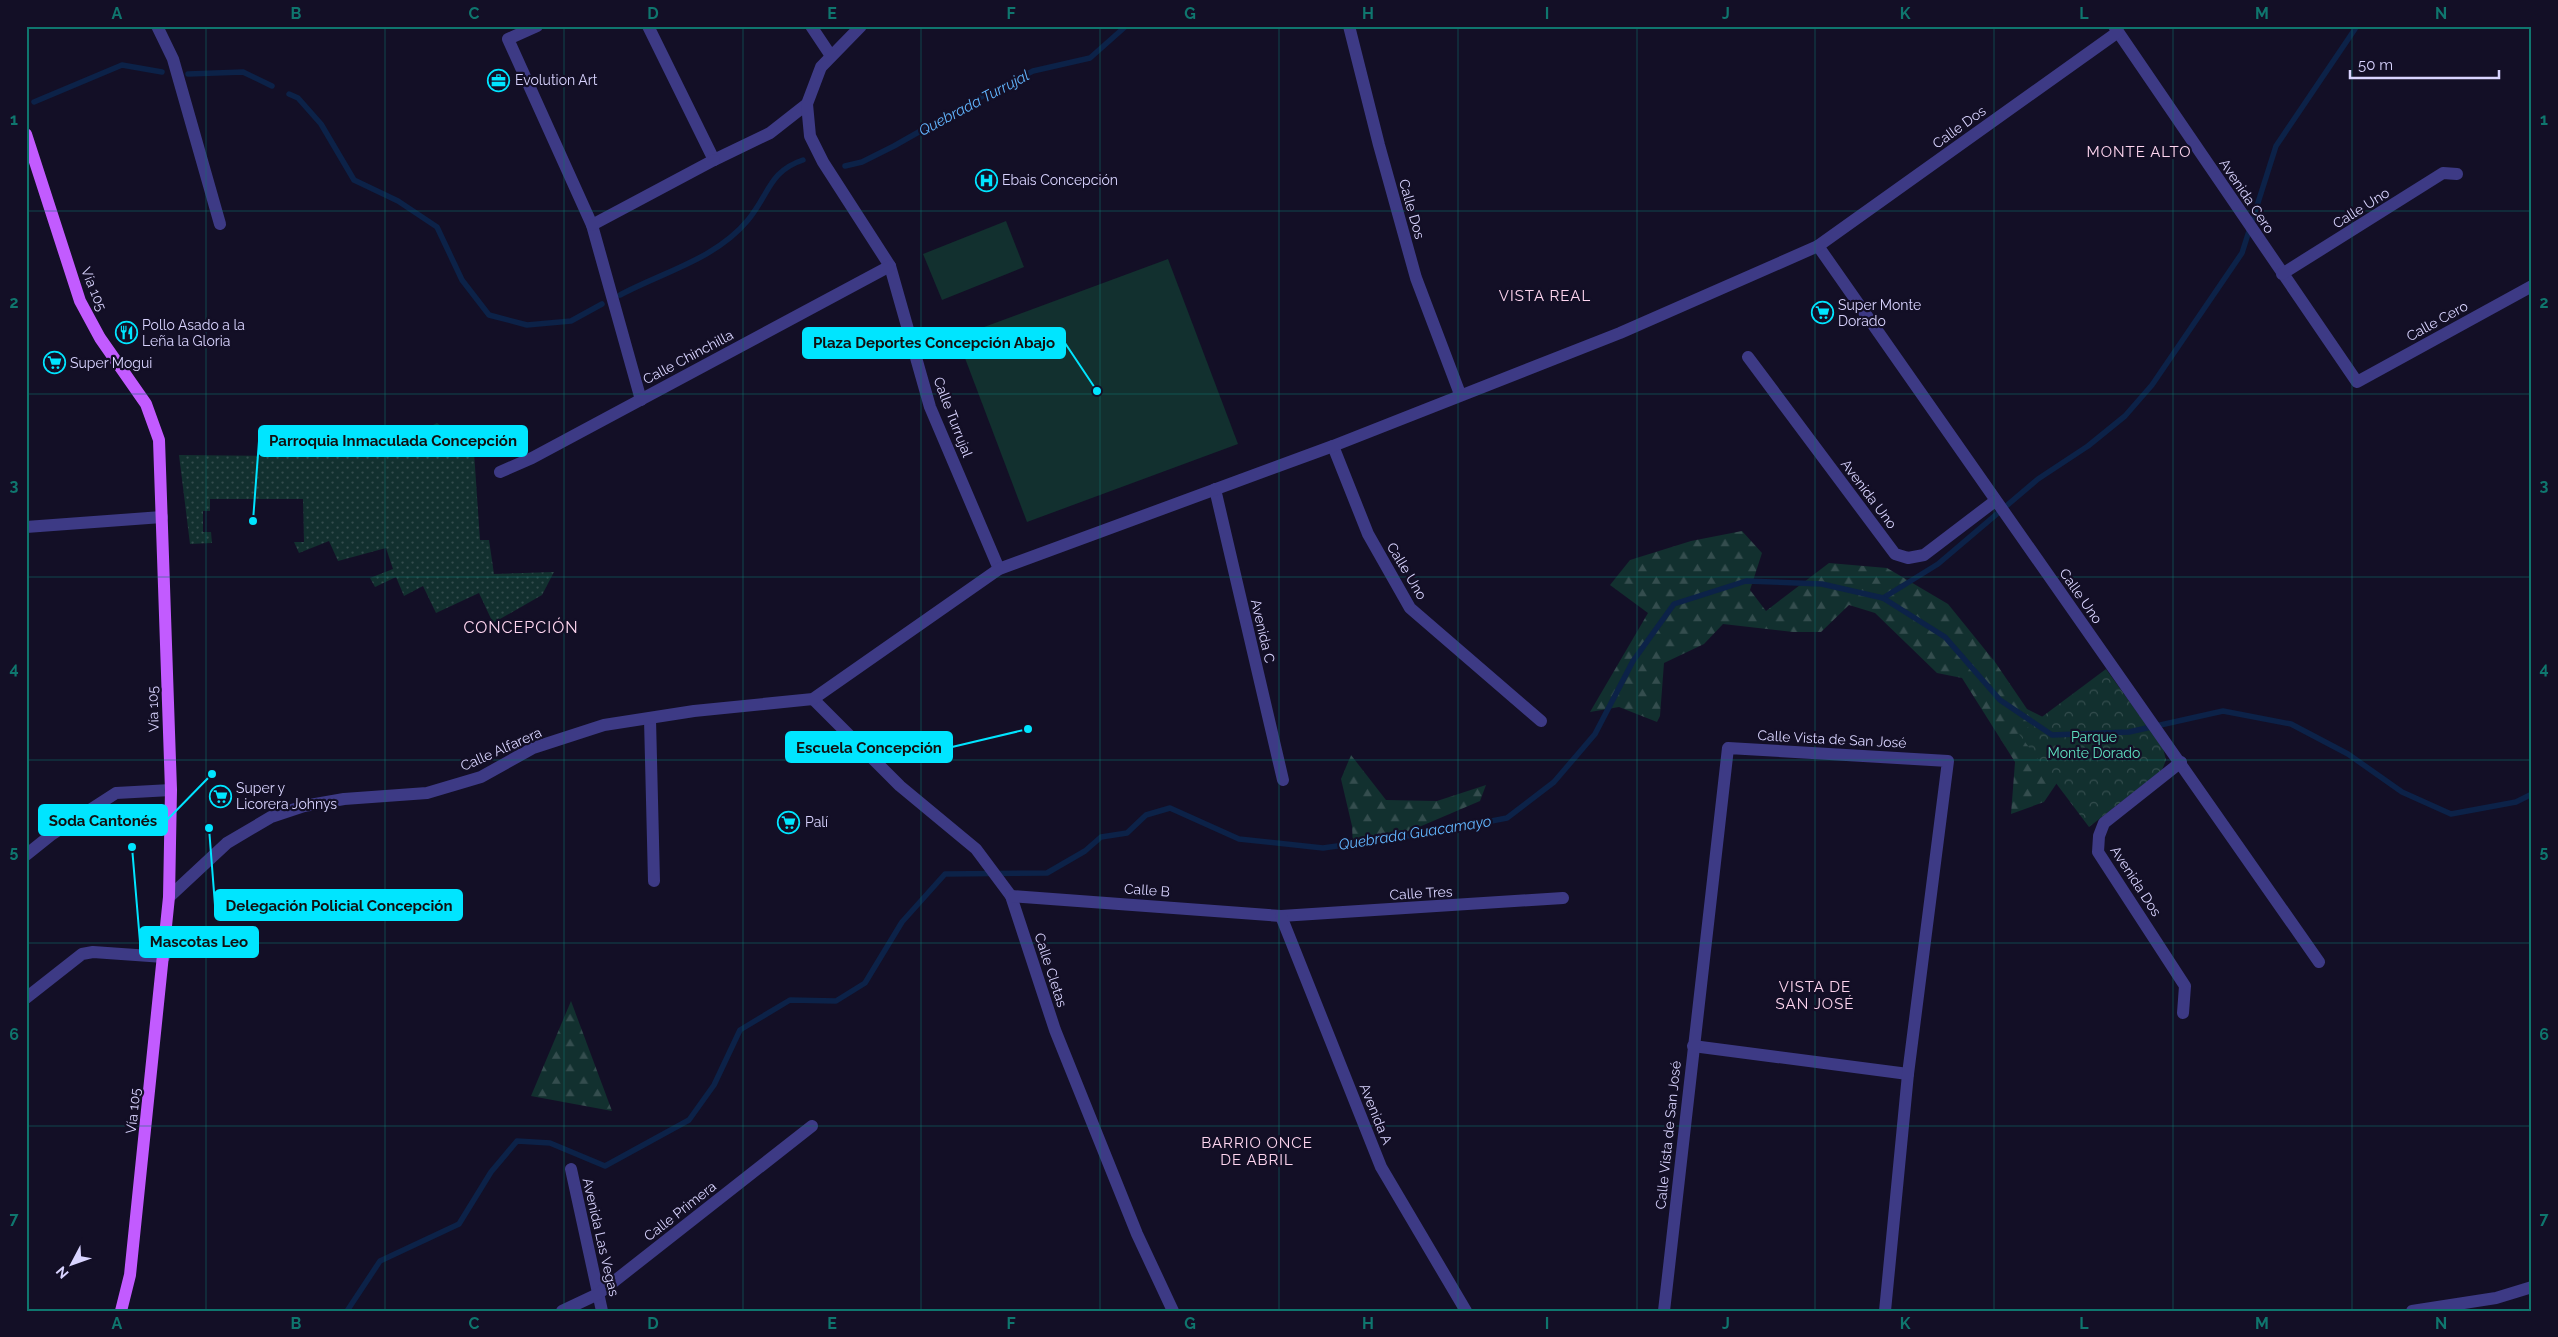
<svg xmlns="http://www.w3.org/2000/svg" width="2558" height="1337" font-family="Raleway,sans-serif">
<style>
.grass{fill:#12302f}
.forest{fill:url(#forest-firs)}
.park{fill:url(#park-crowns)}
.garden{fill:url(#garden-dots)}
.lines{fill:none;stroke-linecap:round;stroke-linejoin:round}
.stream{stroke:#0c2248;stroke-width:5.5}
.minor{stroke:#3d3a85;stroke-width:12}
.major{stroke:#c25bff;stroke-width:12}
.grid{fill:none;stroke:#0f766e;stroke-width:1;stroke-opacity:0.55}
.labels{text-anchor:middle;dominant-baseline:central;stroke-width:4.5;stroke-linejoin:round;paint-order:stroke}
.poi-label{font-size:14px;fill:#d9d4ff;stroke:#130f26;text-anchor:start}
.street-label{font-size:14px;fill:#d9d4ff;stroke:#130f26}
.park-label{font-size:14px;fill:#5fe0c0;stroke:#130f26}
.water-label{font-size:15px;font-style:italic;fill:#62b6ff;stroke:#130f26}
.neighbourhood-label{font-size:15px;letter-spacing:1px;fill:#ffd6f0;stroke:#130f26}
.quarter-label{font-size:16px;letter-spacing:1px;fill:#ffd6f0;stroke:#130f26}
.leader{fill:none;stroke:#00e5ff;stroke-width:2}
.callout-dot{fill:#00e5ff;stroke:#130f26;stroke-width:2}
.callout{fill:#00e5ff;stroke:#00e5ff;stroke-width:2}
.callout-label{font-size:15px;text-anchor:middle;font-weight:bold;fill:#111}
.neatline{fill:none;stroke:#0f766e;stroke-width:2}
.grid-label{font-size:16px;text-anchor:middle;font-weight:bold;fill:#0f766e}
</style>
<defs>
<pattern id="forest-firs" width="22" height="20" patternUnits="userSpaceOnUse" patternTransform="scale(1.25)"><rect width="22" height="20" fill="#12302f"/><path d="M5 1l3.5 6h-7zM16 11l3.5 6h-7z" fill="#344d4e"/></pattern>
<pattern id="park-crowns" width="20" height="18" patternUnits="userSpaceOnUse" patternTransform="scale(1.25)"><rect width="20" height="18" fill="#12302f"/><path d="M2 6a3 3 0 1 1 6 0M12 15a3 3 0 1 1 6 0" fill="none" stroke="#344d4e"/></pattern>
<pattern id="garden-dots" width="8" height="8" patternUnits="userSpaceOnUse" patternTransform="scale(1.25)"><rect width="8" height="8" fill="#12302f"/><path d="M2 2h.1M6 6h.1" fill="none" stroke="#344d4e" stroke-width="1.8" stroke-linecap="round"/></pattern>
</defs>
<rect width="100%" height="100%" fill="#130f26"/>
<g class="grass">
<polygon points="1006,221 1024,267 942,300 923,254"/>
<polygon points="1168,259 1238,444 1027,522 957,337"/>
</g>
<g class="forest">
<polygon points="1742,531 1762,553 1750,590 1766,611 1829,563 1887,568 1948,604 1995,662 2027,709 2049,720 2080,749 2044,802 2011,814 2015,762 1962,678 1937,673 1875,613 1849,605 1821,632 1793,632 1723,624 1704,644 1664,663 1660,716 1657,722 1619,707 1590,712 1648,613 1610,585 1630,560 1691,541"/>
<polygon points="1351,755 1386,800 1437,801 1486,785 1480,801 1412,830 1353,847 1352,826 1341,779"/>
<polygon points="571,1001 612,1111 531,1096"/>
</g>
<polygon class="park" points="2106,669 2163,748 2166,760 2162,770 2089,827 2019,734"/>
<polygon class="garden" points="437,423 474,452 480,540 489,540 494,574 554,572 542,595 493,623 479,593 436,613 423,586 404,596 396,577 375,587 370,578 393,569 386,548 338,561 329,541 299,553 294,542 304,542 303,499 210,499 210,511 203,511 203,532 211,532 212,543 190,544 179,455 370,457"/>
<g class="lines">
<g class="stream">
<polyline points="188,74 243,72 272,86"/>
<polyline points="289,94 298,98 321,124 354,180 398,201 437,227 462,280 489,315 527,325 571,321 602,304"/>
<polyline points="34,102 122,65 162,72"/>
<polyline points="845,166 862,162 894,146 975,100 1033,71 1090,58 1126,26"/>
<path d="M620,295C663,272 716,259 748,220C769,195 769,171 803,160"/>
<polyline points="1883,598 1938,564 2038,479 2088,446 2125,416 2152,385 2242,253 2276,146 2357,26"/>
<polyline points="347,1311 380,1261 459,1224 491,1172 517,1141 550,1143 605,1166 689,1120 714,1085 740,1030 790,1000 836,1001 865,983 902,922 945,874 1047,873 1085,851 1101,837 1127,833 1146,815 1170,808 1239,839 1323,848 1429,833 1507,818 1554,782 1595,734 1633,661 1674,604 1746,581 1822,584 1883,598 1945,637 2000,700 2052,735 2129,732 2223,711 2291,724 2348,754 2402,792 2451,814 2516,802 2532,794"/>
</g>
<g class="minor">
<polyline points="157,26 173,59 220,224"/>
<polyline points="537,26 508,39 592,225 641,400"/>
<polyline points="648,26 714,160 770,133 807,104"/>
<polyline points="811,26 831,56"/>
<polyline points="861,26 821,67 807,104 810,136 823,162 890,266 930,407 999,569"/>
<polyline points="1349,26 1379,145 1416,278 1460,394"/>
<polyline points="2114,26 2357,382 2532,286"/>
<polyline points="592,225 714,160"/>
<polyline points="1818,246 2319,962"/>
<polyline points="2282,274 2443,173 2457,174"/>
<polyline points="1748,357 1895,554 1908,558 1924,555 1995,501"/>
<polyline points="1333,446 1368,534 1410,608 1541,721"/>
<polyline points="500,472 532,458 890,266"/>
<polyline points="1215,489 1283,780"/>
<polyline points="26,527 162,517"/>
<polyline points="813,699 900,786 976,849 1011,896 1055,1030 1137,1234 1173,1311"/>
<polyline points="650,719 654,881"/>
<polyline points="2181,762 2104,823 2099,836 2098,852 2185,986 2183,1013"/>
<polyline points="26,855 51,835 116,793 171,790"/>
<polyline points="1011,896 1281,916 1563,898"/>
<polyline points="169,897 227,843 271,817 304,806 344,799 427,793 481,777 533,748 604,725 694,711 813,699 999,569 1333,446 1620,333 1818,246 2118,32"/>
<polyline points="1281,916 1381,1167 1466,1311"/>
<polyline points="26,998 82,954 93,952 164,957"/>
<polyline points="1693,1046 1908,1074"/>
<polyline points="571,1169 602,1311"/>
<polyline points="562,1311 598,1294 812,1126"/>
<polyline points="1664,1311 1728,748 1948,761 1908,1074 1885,1311"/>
<polyline points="2412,1311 2496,1298 2532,1287"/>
</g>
<polyline class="major" points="26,134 80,301 100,338 146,404 159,440 171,790 169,897 130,1275 121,1311"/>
</g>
<path class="grid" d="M206,26V1311M385,26V1311M564,26V1311M743,26V1311M921,26V1311M1100,26V1311M1279,26V1311M1458,26V1311M1637,26V1311M1815,26V1311M1994,26V1311M2173,26V1311M2352,26V1311M26,211H2532M26,394H2532M26,577H2532M26,760H2532M26,943H2532M26,1126H2532"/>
<defs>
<symbol id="office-ring" viewBox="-11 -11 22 22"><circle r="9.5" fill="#130f26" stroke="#00e5ff" stroke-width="1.5"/><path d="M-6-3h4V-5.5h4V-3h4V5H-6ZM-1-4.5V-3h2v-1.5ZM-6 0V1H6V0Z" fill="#00e5ff"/></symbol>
<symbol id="hospital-ring" viewBox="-11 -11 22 22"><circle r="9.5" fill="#130f26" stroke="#00e5ff" stroke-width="1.5"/><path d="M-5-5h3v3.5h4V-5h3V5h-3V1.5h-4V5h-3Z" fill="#00e5ff"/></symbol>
<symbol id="supermarket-ring" viewBox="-11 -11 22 22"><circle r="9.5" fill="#130f26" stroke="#00e5ff" stroke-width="1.5"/><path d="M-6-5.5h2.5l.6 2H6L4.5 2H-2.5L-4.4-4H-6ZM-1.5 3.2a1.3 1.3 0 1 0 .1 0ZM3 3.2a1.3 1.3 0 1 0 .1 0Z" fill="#00e5ff"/></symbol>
<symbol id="restaurant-ring" viewBox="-11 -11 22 22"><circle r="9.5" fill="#130f26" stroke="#00e5ff" stroke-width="1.5"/><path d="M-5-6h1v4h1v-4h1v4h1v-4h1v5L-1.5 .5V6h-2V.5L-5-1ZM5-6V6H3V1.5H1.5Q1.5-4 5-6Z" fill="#00e5ff"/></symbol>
</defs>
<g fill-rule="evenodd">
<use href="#office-ring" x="486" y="68" width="25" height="25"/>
<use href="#hospital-ring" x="974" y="168" width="25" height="25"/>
<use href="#supermarket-ring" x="1810" y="300" width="25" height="25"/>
<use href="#restaurant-ring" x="114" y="320" width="25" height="25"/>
<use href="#supermarket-ring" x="42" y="350" width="25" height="25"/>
<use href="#supermarket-ring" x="208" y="784" width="25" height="25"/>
<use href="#supermarket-ring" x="776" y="810" width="25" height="25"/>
</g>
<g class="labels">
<g class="poi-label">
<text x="515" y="80">Evolution Art</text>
<text x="1002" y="180">Ebais Concepción</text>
<text x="1838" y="305">Super Monte<tspan x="1838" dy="16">Dorado</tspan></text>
<text x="142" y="325">Pollo Asado a la<tspan x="142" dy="16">Leña la Gloria</tspan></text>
<text x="70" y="363">Super Mogui</text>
<text x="236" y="788">Super y<tspan x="236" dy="16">Licorera Johnys</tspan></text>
<text x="805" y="822">Palí</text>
</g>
<g class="street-label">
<text transform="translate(1959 127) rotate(-36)">Calle Dos</text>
<text transform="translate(2247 196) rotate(56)">Avenida Cero</text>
<text transform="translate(2361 208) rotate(-32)">Calle Uno</text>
<text transform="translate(1412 209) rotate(74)">Calle Dos</text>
<text transform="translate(94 289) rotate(68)">Vía 105</text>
<text transform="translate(2437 321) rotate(-29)">Calle Cero</text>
<text transform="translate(688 357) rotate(-28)">Calle Chinchilla</text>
<text transform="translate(953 417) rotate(69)">Calle Turrujal</text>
<text transform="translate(1869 494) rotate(53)">Avenida Uno</text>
<text transform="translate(1407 571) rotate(59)">Calle Uno</text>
<text transform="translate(2081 596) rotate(55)">Calle Uno</text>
<text transform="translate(1263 631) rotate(77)">Avenida C</text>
<text transform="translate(153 709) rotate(-92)">Vía 105</text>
<text transform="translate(1832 739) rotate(3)">Calle Vista de San José</text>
<text transform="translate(501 749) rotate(-24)">Calle Alfarera</text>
<text transform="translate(2136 881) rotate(57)">Avenida Dos</text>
<text transform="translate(1147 890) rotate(4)">Calle B</text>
<text transform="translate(1421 893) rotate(-3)">Calle Tres</text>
<text transform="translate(1051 970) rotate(72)">Calle Cletas</text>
<text transform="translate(133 1111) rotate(-84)">Vía 105</text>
<text transform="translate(1376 1114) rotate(68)">Avenida A</text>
<text transform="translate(1668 1135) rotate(-84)">Calle Vista de San José</text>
<text transform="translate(680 1211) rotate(-38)">Calle Primera</text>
<text transform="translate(601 1237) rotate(77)">Avenida Las Vegas</text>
</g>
<g class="park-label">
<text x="2094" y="737">Parque<tspan x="2094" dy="16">Monte Dorado</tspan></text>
</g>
<g class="water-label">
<text transform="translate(974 103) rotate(-28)">Quebrada Turrujal</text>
<text transform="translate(1415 833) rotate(-9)">Quebrada Guacamayo</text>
</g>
<g class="neighbourhood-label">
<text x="2139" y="152">MONTE ALTO</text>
<text x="1545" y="296">VISTA REAL</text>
<text x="1815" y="987">VISTA DE<tspan x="1815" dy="17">SAN JOSÉ</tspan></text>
<text x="1257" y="1143">BARRIO ONCE<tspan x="1257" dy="17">DE ABRIL</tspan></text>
</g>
<g class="quarter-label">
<text x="521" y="627">CONCEPCIÓN</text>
</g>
</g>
<path class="leader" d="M1097 391L1065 343M253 521L259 441M1028 729L952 747M212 774L167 820M209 828L215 905M132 847L140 942"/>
<g class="callout-dot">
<circle cx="1097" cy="391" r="5"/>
<circle cx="253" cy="521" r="5"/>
<circle cx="1028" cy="729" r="5"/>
<circle cx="212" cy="774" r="5"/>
<circle cx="209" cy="828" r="5"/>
<circle cx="132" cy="847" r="5"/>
</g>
<g class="callout">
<rect x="803" y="328" width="262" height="30" rx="5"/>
<rect x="259" y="426" width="268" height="30" rx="5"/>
<rect x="786" y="732" width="166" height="30" rx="5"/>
<rect x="39" y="805" width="128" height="30" rx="5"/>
<rect x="215" y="890" width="247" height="30" rx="5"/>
<rect x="140" y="927" width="118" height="30" rx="5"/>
</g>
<g class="callout-label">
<text x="934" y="348">Plaza Deportes Concepción Abajo</text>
<text x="393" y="446">Parroquia Inmaculada Concepción</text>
<text x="869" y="753">Escuela Concepción</text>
<text x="103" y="826">Soda Cantonés</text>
<text x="339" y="911">Delegación Policial Concepción</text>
<text x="199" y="947">Mascotas Leo</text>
</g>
<rect width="2558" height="1337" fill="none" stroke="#130f26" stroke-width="55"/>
<g transform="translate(72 1264) rotate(229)" stroke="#130f26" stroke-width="4" paint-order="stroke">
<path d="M0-4L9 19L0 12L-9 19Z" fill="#d9d4ff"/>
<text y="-8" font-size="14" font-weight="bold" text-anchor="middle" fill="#d9d4ff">N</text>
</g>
<path d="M2350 70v8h149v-8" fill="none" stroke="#d9d4ff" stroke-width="2.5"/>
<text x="2358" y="70" font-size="15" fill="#d9d4ff" stroke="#130f26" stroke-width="4" paint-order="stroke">50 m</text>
<rect x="28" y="28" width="2502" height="1282" class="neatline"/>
<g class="grid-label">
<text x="117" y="19">A</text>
<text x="296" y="19">B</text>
<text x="474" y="19">C</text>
<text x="653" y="19">D</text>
<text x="832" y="19">E</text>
<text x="1011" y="19">F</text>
<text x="1190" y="19">G</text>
<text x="1368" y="19">H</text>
<text x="1547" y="19">I</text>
<text x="1726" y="19">J</text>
<text x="1905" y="19">K</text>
<text x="2084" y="19">L</text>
<text x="2262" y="19">M</text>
<text x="2441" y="19">N</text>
<text x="14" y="125">1</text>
<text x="2544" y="125">1</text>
<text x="14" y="308">2</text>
<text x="2544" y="308">2</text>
<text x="14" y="491">3</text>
<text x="2544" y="491">3</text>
<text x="14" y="674">4</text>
<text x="2544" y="674">4</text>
<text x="14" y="857">5</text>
<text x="2544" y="857">5</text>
<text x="14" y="1040">6</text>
<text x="2544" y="1040">6</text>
<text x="14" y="1224">7</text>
<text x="2544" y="1224">7</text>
<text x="117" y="1329">A</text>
<text x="296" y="1329">B</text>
<text x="474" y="1329">C</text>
<text x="653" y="1329">D</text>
<text x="832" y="1329">E</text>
<text x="1011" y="1329">F</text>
<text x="1190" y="1329">G</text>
<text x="1368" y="1329">H</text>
<text x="1547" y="1329">I</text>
<text x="1726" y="1329">J</text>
<text x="1905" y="1329">K</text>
<text x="2084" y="1329">L</text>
<text x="2262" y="1329">M</text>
<text x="2441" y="1329">N</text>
</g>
</svg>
